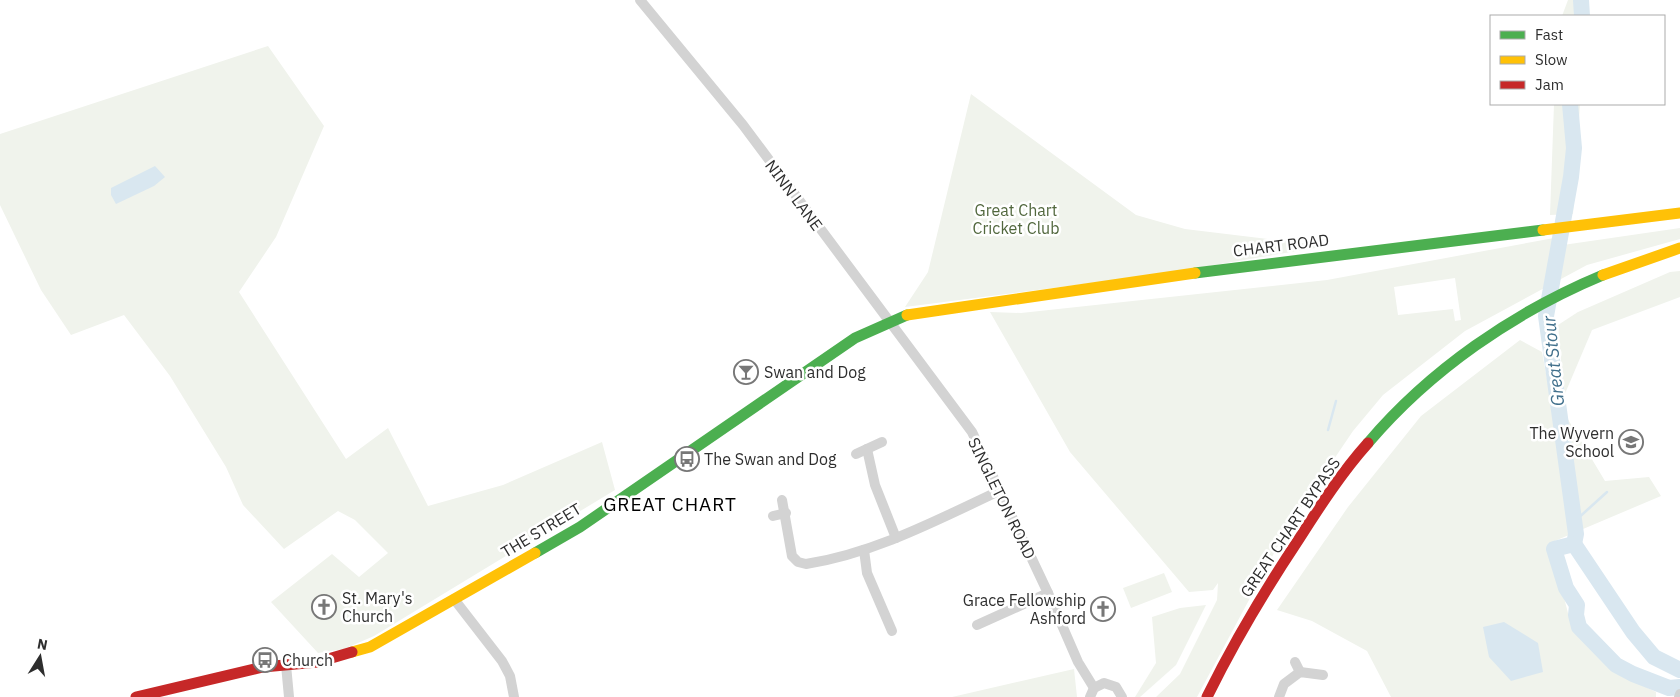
<svg xmlns="http://www.w3.org/2000/svg" width="1680" height="697" font-family="'IBM Plex Sans',sans-serif">
<style>
.green{fill:#f0f3ec;fill-rule:evenodd}
.water{fill:#d9e7f0}
.lines{fill:none;stroke-linecap:round;stroke-linejoin:round}
.stream{stroke:#d9e7f0;stroke-width:2.5}
.river{stroke:#d9e7f0;stroke-width:16}
.street{stroke:#d3d3d3;stroke-width:10}
.fast{stroke:#4caf50;stroke-width:11}
.slow{stroke:#ffc107;stroke-width:11}
.jam{stroke:#c62828;stroke-width:11}
.labels{text-anchor:middle;dominant-baseline:central;stroke-width:5;stroke-linejoin:round;paint-order:stroke}
.street-label{font-size:16px;fill:#2e2e2e;stroke:#fff}
.park-label{font-size:16px;fill:#51673d;stroke:#fff}
.poi-label{font-size:16px;fill:#2e2e2e;stroke:#fff;text-anchor:start}
.water-label{font-size:18px;font-style:italic;fill:#406f8b;stroke:#fff}
.quarter-label{font-size:19px;letter-spacing:1px;fill:#000;stroke:#fff}
</style>
<rect width="100%" height="100%" fill="#fff"/>
<g class="green">
<polygon points="1568,0 1588,0 1586,16 1562,16"/>
<polygon points="268,46 324,126 276,237 239,292 346,459 388,428 428,506 503,485 602,442 615,490 374,636 344,649 318,653 271,602 332,554 359,577 388,553 355,520 338,511 284,549 243,505 226,467 170,376 124,315 71,335 41,290 0,205 0,134"/>
<polygon points="971,94 1136,215 1185,229 1327,246 1161,274 905,307 928,272"/>
<polygon points="1554,104 1580,104 1573,214 1550,215"/>
<path d="M1680,228V239L1587,265L1465,331L1383,395L1353,431L1288,527L1197,697H1156L1180,674L1217,600L1218,583L1213,590L1189,592L1070,452L990,312L1021,313L1327,280L1554,238L1563,245ZM1455,278L1461,320L1455,321L1453,309L1398,315L1394,287Z"/>
<polygon points="1680,271 1680,297 1592,330 1564,396 1558,325 1578,312 1670,272"/>
<polygon points="1520,340 1542,352 1552,406 1560,406 1605,481 1649,477 1661,496 1550,543 1569,617 1576,633 1587,641 1613,671 1656,692 1656,697 1391,697 1367,651 1312,621 1277,610 1348,507 1421,416"/>
<polygon points="1164,573 1172,592 1131,608 1123,588"/>
<polygon points="1206,605 1176,665 1140,697 1135,697 1156,663 1152,617 1180,608"/>
<polygon points="1074,669 1077,697 952,697"/>
</g>
<g class="water">
<polygon points="155,166 165,177 154,186 116,204 111,195 111,188"/>
<polygon points="1504,622 1538,643 1543,672 1511,681 1489,657 1483,627"/>
</g>
<g class="lines">
<g class="stream">
<polyline points="1328,430 1336,401"/>
<polyline points="1576,534 1575,521 1607,492"/>
</g>
<g class="river">
<polyline points="1581,0 1582,16"/>
<polyline points="1570,104 1574,148 1571,177 1546,316 1576,534 1574,544 1554,549 1566,588 1577,605 1576,615 1579,627 1616,665 1633,674 1669,688 1680,687"/>
<polyline points="1574,544 1633,632 1654,657 1680,670"/>
</g>
<g class="street">
<polyline points="640,0 743,125 972,432 1048,593 1078,662 1094,688"/>
<polyline points="867,449 875,485 896,538"/>
<polyline points="856,454 882,442"/>
<path d="M782,500L792,556L798,562L806,564C875,553 937,520 999,491"/>
<polyline points="773,516 786,513"/>
<polyline points="864,550 867,573 892,631"/>
<polyline points="454,599 502,661 510,676 514,697"/>
<polyline points="977,625 1048,593"/>
<polyline points="1295,662 1300,672"/>
<polyline points="286,665 289,697"/>
<polyline points="1090,697 1094,688 1104,683 1116,687 1122,697"/>
<polyline points="1279,697 1284,684 1300,672 1323,675"/>
<polyline points="1679,697 1680,694"/>
</g>
<g class="fast">
<polyline points="1195,273 1543,230"/>
<path d="M1368,443C1430,370 1514,312 1603,275"/>
<polyline points="535,553 580,527 855,338 907,315"/>
</g>
<g class="slow">
<polyline points="1543,230 1680,213"/>
<polyline points="1603,275 1680,248"/>
<polyline points="907,315 1195,273"/>
<polyline points="352,652 370,647 535,553"/>
</g>
<g class="jam">
<polyline points="136,697 263,667 318,662 352,652"/>
<path d="M1207,697C1234,642 1265,590 1299,539C1320,506 1342,472 1368,443"/>
</g>
</g>
<defs>
<symbol id="bar-ring" viewBox="-11 -11 22 22"><circle r="9.5" fill="#fff" stroke="#777" stroke-width="1.5"/><path d="M-6-5H6L.8 .8V4.5H3.5V6h-7V4.5H-.8V.8Z" fill="#777"/></symbol>
<symbol id="school-ring" viewBox="-11 -11 22 22"><circle r="9.5" fill="#fff" stroke="#777" stroke-width="1.5"/><path d="M0-5L7-2L0 1L-7-2ZM-4 1L0 2.5L4 1V4Q0 6-4 4Z" fill="#777"/></symbol>
<symbol id="bus-ring" viewBox="-11 -11 22 22"><circle r="9.5" fill="#fff" stroke="#777" stroke-width="1.5"/><path d="M-5-6H5V4H4V6H2V4H-2V6H-4V4H-5ZM-3.5-4V0h7V-4ZM-3.5 1.2v1.5H-2V1.2ZM2 1.2v1.5H3.5V1.2Z" fill="#777"/></symbol>
<symbol id="church-ring" viewBox="-11 -11 22 22"><circle r="9.5" fill="#fff" stroke="#777" stroke-width="1.5"/><path d="M-1.2-6h2.4v3.5h3.3v2.4h-3.3V6h-2.4V-.1h-3.3v-2.4h3.3Z" fill="#777"/></symbol>
</defs>
<g fill-rule="evenodd">
<use href="#bar-ring" x="732" y="358" width="28" height="28"/>
<use href="#school-ring" x="1617" y="428" width="28" height="28"/>
<use href="#bus-ring" x="673" y="445" width="28" height="28"/>
<use href="#church-ring" x="310" y="593" width="28" height="28"/>
<use href="#church-ring" x="1089" y="595" width="28" height="28"/>
<use href="#bus-ring" x="251" y="646" width="28" height="28"/>
</g>
<g class="labels">
<g class="street-label">
<text transform="translate(794 195) rotate(53)">NINN LANE</text>
<text transform="translate(1281 245) rotate(-7)">CHART ROAD</text>
<text transform="translate(1002 498) rotate(64)">SINGLETON ROAD</text>
<text transform="translate(1290 527) rotate(-56)">GREAT CHART BYPASS</text>
<text transform="translate(541 530) rotate(-31)">THE STREET</text>
</g>
<g class="park-label">
<text x="1016" y="210">Great Chart<tspan x="1016" dy="18">Cricket Club</tspan></text>
</g>
<g class="poi-label">
<text x="764" y="372">Swan and Dog</text>
<text x="1614" y="433" text-anchor="end">The Wyvern<tspan x="1614" dy="18">School</tspan></text>
<text x="704" y="459">The Swan and Dog</text>
<text x="342" y="598">St. Mary's<tspan x="342" dy="18">Church</tspan></text>
<text x="1086" y="600" text-anchor="end">Grace Fellowship<tspan x="1086" dy="18">Ashford</tspan></text>
<text x="282" y="660">Church</text>
</g>
<g class="water-label">
<text transform="translate(1553 361) rotate(-96)">Great Stour</text>
</g>
<g class="quarter-label">
<text x="670" y="504">GREAT CHART</text>
</g>
</g>
<rect x="1490" y="15" width="175" height="90" fill="#ffffff" stroke="#ababab"/>
<rect x="1500" y="31" width="25" height="8" fill="#4caf50" stroke="#ababab"/>
<text x="1535" y="40" font-size="15" fill="#2e2e2e">Fast</text>
<rect x="1500" y="56" width="25" height="8" fill="#ffc107" stroke="#ababab"/>
<text x="1535" y="65" font-size="15" fill="#2e2e2e">Slow</text>
<rect x="1500" y="81" width="25" height="8" fill="#c62828" stroke="#ababab"/>
<text x="1535" y="90" font-size="15" fill="#2e2e2e">Jam</text>
<g transform="translate(40 657) rotate(11)" stroke="#ffffff" stroke-width="4" paint-order="stroke">
<path d="M0-4L9 19L0 12L-9 19Z" fill="#2e2e2e"/>
<text y="-8" font-size="14" font-weight="bold" text-anchor="middle" fill="#2e2e2e">N</text>
</g>
</svg>
